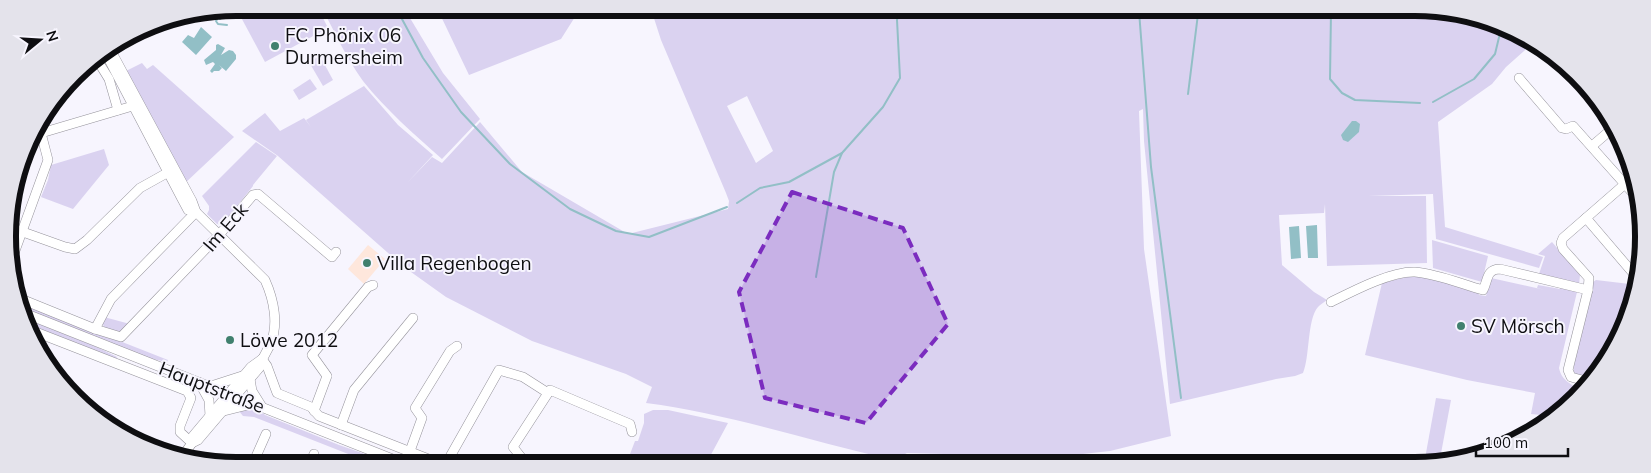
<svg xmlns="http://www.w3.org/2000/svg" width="1651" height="473" font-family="Mulish,sans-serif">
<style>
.education{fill:#fee7dc}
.green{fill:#dad2f0;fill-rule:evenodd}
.water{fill:#92bfc6}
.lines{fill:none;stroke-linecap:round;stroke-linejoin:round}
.stream{stroke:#92bfc6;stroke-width:2}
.minor-casing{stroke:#95939b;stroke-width:10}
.minor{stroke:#fff;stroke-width:9}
.marked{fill:#7b2cbf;fill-opacity:0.2;stroke:#7b2cbf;stroke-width:4;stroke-dasharray:10 6;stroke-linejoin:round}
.poi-dot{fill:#40806e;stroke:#f7f5fe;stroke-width:2}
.labels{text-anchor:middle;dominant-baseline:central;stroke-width:4;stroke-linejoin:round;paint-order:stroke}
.poi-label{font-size:19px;fill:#0e0e11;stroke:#f7f5fe;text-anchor:start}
.street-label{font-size:19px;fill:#0e0e11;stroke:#f7f5fe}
.rim{fill:none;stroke:#0e0e11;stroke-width:6}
</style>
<rect width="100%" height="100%" fill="#f7f5fe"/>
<polygon class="education" points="368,245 385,259 364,284 348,269"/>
<g class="green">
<polygon points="236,8 318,8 328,28 265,62"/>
<path d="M322,8H404L443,73L480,119L442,159C415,135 386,110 363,81C347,59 335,33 322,8Z"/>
<polygon points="437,8 473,8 475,13 483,8 580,9 561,39 469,75"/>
<path d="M651,9L1459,12L1533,43L1506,67L1492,84L1438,122L1445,227L1543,257L1539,268L1436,239L1433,194L1368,196H1426L1427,263L1327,266L1325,204L1324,213L1279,215L1282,265L1314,292L1327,300C1324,302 1320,305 1318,307C1307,319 1310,357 1303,373L1295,376L1276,379L1170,404L1144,141L1143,109L1139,111L1144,249L1171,436L1110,451L1056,457L907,453L893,460C811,441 730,414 646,403L652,387L626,374L532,341L446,297L404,267L278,156L242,131L265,113L280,131L304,118L311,127L306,120L364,86L398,125L433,155L407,183L432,157L442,163L480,122L522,172L628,234L728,209L729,201L726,193L661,40ZM747,96L773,151L756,163L727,106Z"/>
<polygon points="320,56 333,80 323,86 309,62"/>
<polygon points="142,63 147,69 153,65 234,137 184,184 126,71"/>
<polygon points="310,79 317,89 299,100 293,90"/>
<polygon points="256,142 277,156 253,185 253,186 222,225 217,224 207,214 209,210 209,206 202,196"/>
<polygon points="104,149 109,165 73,209 41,197 48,180 51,165"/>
<polygon points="1432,240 1488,256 1482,282 1433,268"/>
<polygon points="1552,242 1580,275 1579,285 1539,274 1545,256 1538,254"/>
<path d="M1407,277H1432L1479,292V295L1486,296L1491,278L1545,290L1537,288L1538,285L1560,289V286L1576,290L1577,292L1559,368C1562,382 1572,383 1581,392L1576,399L1551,416L1531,414L1535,393L1467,380L1365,355L1382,283Z"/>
<polygon points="1596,280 1638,285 1613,351 1591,380 1580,377 1574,372 1574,365 1593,282"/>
<polygon points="18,301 168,360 167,362 152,359 21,308"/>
<polygon points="104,317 130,324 120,332 105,328 102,323"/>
<polygon points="27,319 97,347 117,357 116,360 30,327"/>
<polygon points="1436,398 1451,400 1439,464 1424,464"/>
<polygon points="253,408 260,411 265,415 339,445 388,462 366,461 254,417 243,416 238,410"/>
<polygon points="653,410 668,410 728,423 707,462 627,462 635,441 638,441 644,423 644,414"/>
<polygon points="935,456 1038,463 948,463"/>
</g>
<g class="water">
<polygon points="201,27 212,37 196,55 182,42 188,35 194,38"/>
<polygon points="218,44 225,48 221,55 229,50 233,51 236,55 236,59 226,71 219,65 222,68 219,71 214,71 212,73 210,71 215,64 213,62 206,65 204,60 216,50 216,45"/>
<polygon points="1352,121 1356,121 1360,124 1359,132 1348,142 1343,140 1341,135"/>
<polygon points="1317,225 1318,258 1308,258 1306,226"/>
<polygon points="1299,226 1301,258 1291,259 1289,227"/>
</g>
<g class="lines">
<g class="stream">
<polyline points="396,8 423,58 461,112 510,164 570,209 616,231 649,237 727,207"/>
<polyline points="1139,11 1151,167 1181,398"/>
<polyline points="1331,11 1330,79 1342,93 1355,100 1420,103"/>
<polyline points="216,12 220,19 225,15"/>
<polyline points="218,18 216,21 218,24 227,25"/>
<polyline points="1188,94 1198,14 1200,11"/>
<polyline points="1433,102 1474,79 1495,54 1501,29"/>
<polyline points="737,203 760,188 789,182 842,153"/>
<polyline points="816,277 834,172 842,153 883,107 900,78 897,20 899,10"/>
</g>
<defs>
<g id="minor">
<path d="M110,49L192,201L196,212L265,280C274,300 279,325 270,345C266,353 262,358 260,367L198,440L192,443L182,457"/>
<polyline points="105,52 182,199 188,210 196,212"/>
<polyline points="96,58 109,79 118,110"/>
<polyline points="1519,78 1562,128 1566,129 1573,126 1639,200"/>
<polyline points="31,136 136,105"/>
<polyline points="1592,146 1613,128"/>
<polyline points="1586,218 1639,280"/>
<polyline points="9,227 65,247 75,249 87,240 140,188 174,169"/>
<polyline points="12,259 48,160 41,133"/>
<polyline points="16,297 95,329 121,337 219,235 253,195 258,194 332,257 336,252"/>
<path d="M1331,302C1353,291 1391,271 1415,272C1438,274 1461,284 1483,290C1488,281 1486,269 1500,269L1588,290"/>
<polyline points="24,313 400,462"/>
<polyline points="95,329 111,299 196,212"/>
<polyline points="33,331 187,391 191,398 180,426 180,432 192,443"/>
<polyline points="262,359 267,366 277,393 311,407 319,416 436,462"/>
<polyline points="250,379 252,391 262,407"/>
<polyline points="199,382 209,400 210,416"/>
<polyline points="1589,382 1571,377 1568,370 1588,290 1589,278 1563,249 1561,243 1563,238 1625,184"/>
<polyline points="211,386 242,376"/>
<polyline points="224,411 252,404"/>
<polyline points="314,411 327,376 312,355 368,287 373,285"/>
<polyline points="341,425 354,390 413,318"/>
<polyline points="192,443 193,436 251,367 262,359"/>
<polyline points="410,451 422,418 415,408 450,351 457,346"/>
<polyline points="254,461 266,434"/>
<polyline points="311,461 314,454"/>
<polyline points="447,462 499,370 523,377 548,393"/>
<polyline points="519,462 521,457 513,447 550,390 630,424 632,432"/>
</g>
</defs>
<use href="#minor" class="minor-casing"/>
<use href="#minor" class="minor"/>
</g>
<path class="marked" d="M792,192L903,228L948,324L866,423L765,398L739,292Z"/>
<g class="poi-dot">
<circle cx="275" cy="46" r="5"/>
<circle cx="367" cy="263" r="5"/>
<circle cx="1461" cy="326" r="5"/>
<circle cx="230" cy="340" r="5"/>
</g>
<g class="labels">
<g class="poi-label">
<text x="285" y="35">FC Phönix 06<tspan x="285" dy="22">Durmersheim</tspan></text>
<text x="377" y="263">Villa Regenbogen</text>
<text x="1471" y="326">SV Mörsch</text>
<text x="240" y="340">Löwe 2012</text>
</g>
<g class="street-label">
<text transform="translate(225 227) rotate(-49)">Im Eck</text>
<text transform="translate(212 387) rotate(21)">Hauptstraße</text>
</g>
</g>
<path d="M0 0H1651V473H0ZM236 16H1415A220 220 0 0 1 1635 236V237A220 220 0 0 1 1415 457H236A220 220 0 0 1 16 237V236A220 220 0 0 1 236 16Z" fill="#e4e3eb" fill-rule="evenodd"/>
<path class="rim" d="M236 16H1415A220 220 0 0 1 1635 236V237A220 220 0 0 1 1415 457H236A220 220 0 0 1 16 237V236A220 220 0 0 1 236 16Z"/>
<g transform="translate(40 40) rotate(72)" stroke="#f7f5fe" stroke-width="4" paint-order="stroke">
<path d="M0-4L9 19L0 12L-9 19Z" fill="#0e0e11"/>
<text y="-8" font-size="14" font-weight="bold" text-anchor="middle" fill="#0e0e11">N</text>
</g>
<path d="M1476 448v8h92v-8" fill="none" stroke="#0e0e11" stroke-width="2.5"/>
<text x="1484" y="448" font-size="15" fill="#0e0e11" stroke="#f7f5fe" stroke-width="4" paint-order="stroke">100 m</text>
</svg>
